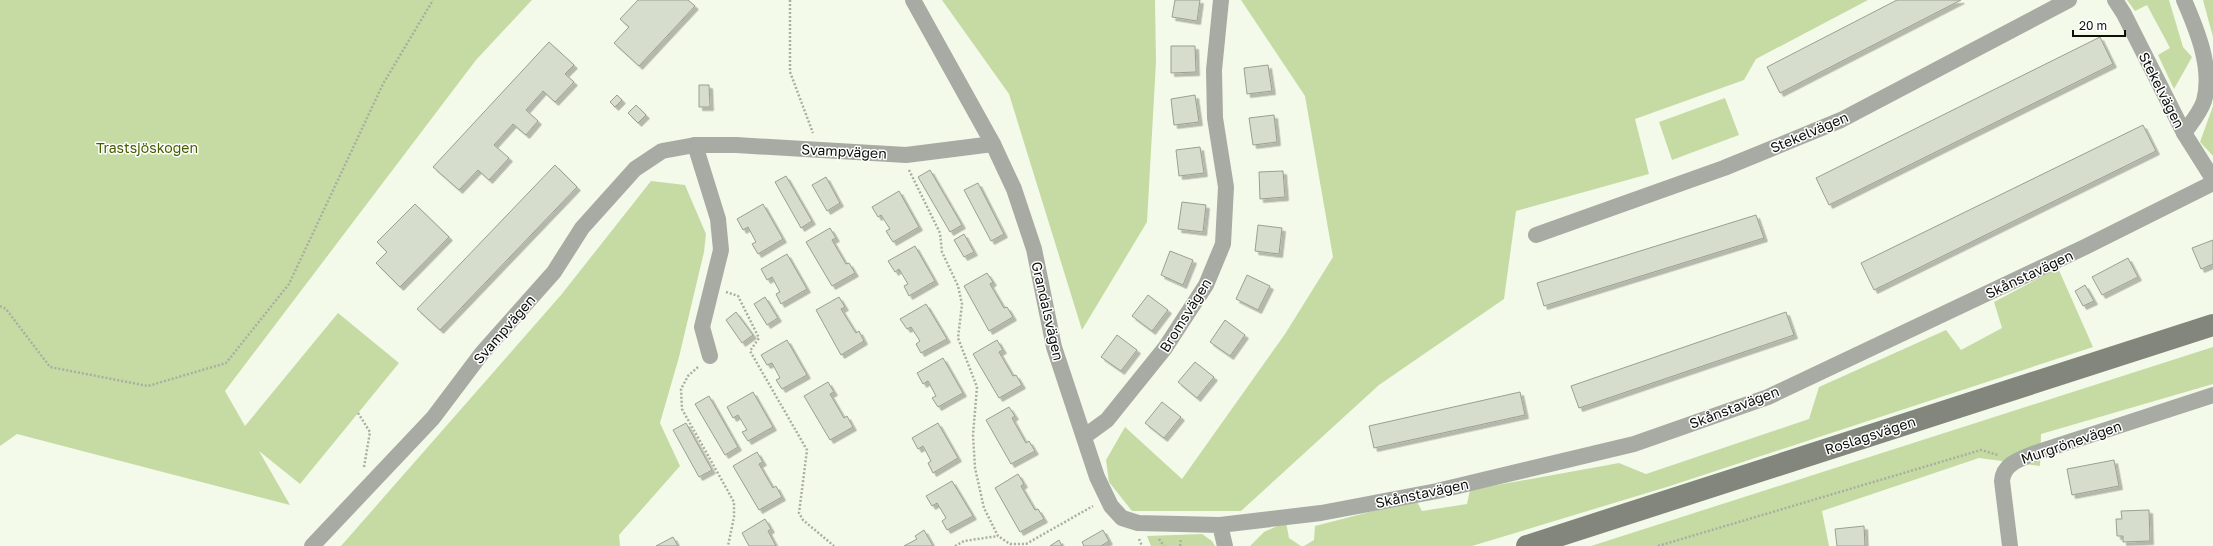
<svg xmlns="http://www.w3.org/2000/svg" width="2213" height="546" font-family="'Golos Text',sans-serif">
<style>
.green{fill:#c6dba4}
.building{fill:#d6ddcd;stroke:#9aa091;filter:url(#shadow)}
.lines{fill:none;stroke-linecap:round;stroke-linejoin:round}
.path{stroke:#a9aea1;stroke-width:2.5;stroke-dasharray:2 2;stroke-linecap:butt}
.minor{stroke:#a8aba4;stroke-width:16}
.secondary{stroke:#82867d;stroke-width:22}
.labels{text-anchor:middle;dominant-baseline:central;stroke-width:3;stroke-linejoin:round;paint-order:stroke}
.street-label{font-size:14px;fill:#0d0f0a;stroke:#fff}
.park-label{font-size:14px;fill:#455d00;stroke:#fff}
</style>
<defs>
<filter id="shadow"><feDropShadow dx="3.5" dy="3.5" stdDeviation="0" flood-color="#0004"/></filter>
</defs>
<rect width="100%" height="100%" fill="#f4faea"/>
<g class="green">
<polygon points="0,0 532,0 476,60 225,391 245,426 338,313 399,363 300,484 259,451 290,505 17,434 0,446"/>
<polygon points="942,0 1155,0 1156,62 1147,222 1082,330 1009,94"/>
<polygon points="1241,0 1868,0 1756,59 1744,80 1635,119 1649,174 1516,211 1504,299 1379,385 1241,511 1132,511 1109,482 1106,460 1125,427 1182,479 1285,334 1333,257 1305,96"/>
<polygon points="2127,0 2169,0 2183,47 2192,57 2174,89 2158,55 2170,48 2147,5 2135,11"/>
<polygon points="2203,0 2213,0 2213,37"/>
<polygon points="1725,98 1739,135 1672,160 1659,122"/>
<polygon points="2213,106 2213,156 2200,142"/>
<polygon points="651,181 685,185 706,234 704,252 679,357 660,423 680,466 619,535 620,546 341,546 561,295"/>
<polygon points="2058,268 2093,347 1670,486 1472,546 1304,546 1314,540 1315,526 1416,500 1422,511 1467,504 1470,490 1619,463 1646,474 1809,419 1819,387 1946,330 1961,350 2002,328 1994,302"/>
<polygon points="2213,347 2213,384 2041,434 2040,466 1979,458 1822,511 1829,546 1591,546"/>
<polygon points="1286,522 1289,538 1301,546 1250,546 1264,532"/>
<polygon points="1202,534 1212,541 1215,546 1151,546 1147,536"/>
</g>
<g class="building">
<polygon points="638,0 688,0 695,6 639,66 614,43 629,27 620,19"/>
<polygon points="1175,0 1200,0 1197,21 1172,17"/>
<polygon points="1897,0 1961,0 1780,93 1767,67"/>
<polygon points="2100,37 2113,64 1829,205 1816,178"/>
<polygon points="549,42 574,65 565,74 574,82 555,102 543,91 526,110 538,121 526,135 513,124 494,145 509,158 489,180 478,170 459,190 433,167"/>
<polygon points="1171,46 1195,46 1196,72 1171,73"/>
<polygon points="1268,65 1272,91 1247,94 1244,68"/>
<polygon points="699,85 709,85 710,107 699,107"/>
<polygon points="617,95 622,100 615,107 610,102"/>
<polygon points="1195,95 1199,122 1174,125 1171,99"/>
<polygon points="636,105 646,115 638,123 628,113"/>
<polygon points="1274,115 1277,142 1253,145 1249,118"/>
<polygon points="2143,125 2156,151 1874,290 1861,263"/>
<polygon points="1200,147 1204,173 1179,176 1176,150"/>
<polygon points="555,165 577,187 440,330 417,309"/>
<polygon points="930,170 962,225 950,232 918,177"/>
<polygon points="1283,171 1285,197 1260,199 1259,172"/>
<polygon points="786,176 812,221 801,228 775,182"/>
<polygon points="826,177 840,203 827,211 812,185"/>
<polygon points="978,183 1004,234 991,241 964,190"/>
<polygon points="899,191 919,227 893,242 886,231 890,229 881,215 878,217 872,207"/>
<polygon points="1182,202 1206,205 1203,232 1178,229"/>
<polygon points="415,204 449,237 400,287 376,263 387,252 377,242"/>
<polygon points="763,204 783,239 758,254 752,244 756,242 748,227 743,230 737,219"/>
<polygon points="1756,215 1764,238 1544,306 1537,283"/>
<polygon points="1258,225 1282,228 1279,254 1255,251"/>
<polygon points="830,228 836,238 832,240 846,264 849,263 855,273 832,286 806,242"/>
<polygon points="964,234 974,252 964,257 954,240"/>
<polygon points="2213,240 2213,264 2201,269 2192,248"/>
<polygon points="915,246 935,281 909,296 904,286 908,284 899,269 895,272 888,261"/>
<polygon points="1170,251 1193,260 1183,285 1161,275"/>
<polygon points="787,254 807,289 781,304 776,294 780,292 772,277 767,280 761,269"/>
<polygon points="2128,258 2138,277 2102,295 2092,277"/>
<polygon points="987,273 993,282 990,284 1004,308 1007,307 1013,317 989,331 964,286"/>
<polygon points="1247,275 1270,286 1258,310 1236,299"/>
<polygon points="2085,285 2094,301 2083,306 2075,291"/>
<polygon points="1148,295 1168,310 1152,331 1132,316"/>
<polygon points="765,297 778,318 767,325 754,304"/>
<polygon points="839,297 845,307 841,309 856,333 859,331 864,341 841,355 816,310"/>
<polygon points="926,304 947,339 921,353 916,344 920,341 911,327 907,329 900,319"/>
<polygon points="736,312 753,335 742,343 726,320"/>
<polygon points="1786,312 1794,335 1579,408 1571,386"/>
<polygon points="1225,320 1245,335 1230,356 1210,342"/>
<polygon points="1117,335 1137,350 1121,371 1101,357"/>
<polygon points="787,340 807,375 782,389 776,380 780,378 772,363 767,365 761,355"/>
<polygon points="997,340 1003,350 999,352 1013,376 1016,375 1022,385 999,398 973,354"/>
<polygon points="943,358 963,393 938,407 932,398 936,396 928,381 923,384 917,373"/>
<polygon points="1195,362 1214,377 1197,398 1178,382"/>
<polygon points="828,382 834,392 830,394 844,418 847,416 853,427 830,440 804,396"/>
<polygon points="753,392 773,427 748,441 742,432 747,430 738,415 733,418 727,407"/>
<polygon points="1520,392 1525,415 1374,448 1369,426"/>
<polygon points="709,396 738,447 725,455 695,404"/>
<polygon points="1162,402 1181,417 1164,438 1145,423"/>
<polygon points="1009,407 1015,416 1012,418 1026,443 1029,441 1035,451 1011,464 986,420"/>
<polygon points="686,423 712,470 699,477 673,430"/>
<polygon points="938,423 958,458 933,473 928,463 931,461 923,446 918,449 912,438"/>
<polygon points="757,452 763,462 759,464 773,488 776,486 782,497 759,510 733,466"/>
<polygon points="2114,460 2119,486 2072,495 2067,469"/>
<polygon points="1018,474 1024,484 1021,486 1035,510 1038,509 1044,519 1020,532 995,488"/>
<polygon points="952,481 973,516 947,530 942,521 946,518 937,503 932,506 926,496"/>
<polygon points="2149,510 2150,541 2123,542 2123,536 2117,536 2116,519 2122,519 2121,511"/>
<polygon points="765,519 771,529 768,531 776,546 749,546 742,533"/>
<polygon points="1864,526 1865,546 1837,546 1835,529"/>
<polygon points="924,530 933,546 904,546 917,539 915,536"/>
<polygon points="1103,530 1109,541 1101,546 1084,546 1082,542"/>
<polygon points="673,537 678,546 656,546"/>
<polygon points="1059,540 1062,546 1050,546"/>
</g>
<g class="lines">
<g class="path">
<polyline points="790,0 790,72 813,133"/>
<polyline points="909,170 940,233 942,252 958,286 962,304 958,338 977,387 973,435 975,468 984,508 998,536 1010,544 1026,544 1093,506"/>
<polyline points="726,292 738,296 759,338 750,351 807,450 799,513 803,520 834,546"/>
<polyline points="0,306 6,309 50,367 148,386 226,363 289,284 383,84 433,0"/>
<polyline points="698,367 688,376 681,389 682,409 734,502 734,517 728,546"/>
<polyline points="358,413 370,432 364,467"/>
<polyline points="1139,539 1142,546"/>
<polyline points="1159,539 1164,546"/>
<polyline points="955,546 964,541 998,536"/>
<polyline points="1180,546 1181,539"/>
<polyline points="1658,546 1981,450 1998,455"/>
</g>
<g class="minor">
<polyline points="913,0 993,144 1014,189 1034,249 1054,347 1097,477 1111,506 1122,518 1138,523 1220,525 1225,546"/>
<polyline points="2115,0 2124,14 2184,133 2213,179"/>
<path d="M2184,133C2191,123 2200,113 2204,101C2213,68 2197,30 2184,0"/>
<polyline points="695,145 718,219 721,250 702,327 710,356"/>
<polyline points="1536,235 1724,168 1841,120 2069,0"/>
<polyline points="1085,436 1107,420 1165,348 1206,285 1223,244 1226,187 1215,118 1214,70 1221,0"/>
<polyline points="1220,525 1321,513 1437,491 1634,444 1768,397 2085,247 2213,183"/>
<polyline points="312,546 433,418 482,353 554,272 582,228 635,169 662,151 695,145 736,145 906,155 993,144"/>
<path d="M2010,546L2002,481C2003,464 2020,459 2035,453L2213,395"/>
</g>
<polyline class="secondary" points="1527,546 2213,325"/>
</g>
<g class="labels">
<g class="street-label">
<text transform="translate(2162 90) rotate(63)">Stekelvägen</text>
<text transform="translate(1809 132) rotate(-23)">Stekelvägen</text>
<text transform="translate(844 151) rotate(3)">Svampvägen</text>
<text transform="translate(2029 274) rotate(-25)">Skånstavägen</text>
<text transform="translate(1048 311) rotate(77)">Grandalsvägen</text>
<text transform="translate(1185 315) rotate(-58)">Bromsvägen</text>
<text transform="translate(504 329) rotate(-49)">Svampvägen</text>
<text transform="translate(1734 407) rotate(-21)">Skånstavägen</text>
<text transform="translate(1870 435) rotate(-18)">Roslagsvägen</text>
<text transform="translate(2071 442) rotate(-19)">Murgrönevägen</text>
<text transform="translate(1422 493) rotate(-12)">Skånstavägen</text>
</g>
<g class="park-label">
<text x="147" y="147">Trastsjöskogen</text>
</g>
</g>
<path d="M2073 30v6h52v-6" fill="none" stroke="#0d0f0a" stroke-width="2"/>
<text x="2079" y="30" font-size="12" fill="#0d0f0a" stroke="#ffffff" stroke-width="3" paint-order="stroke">20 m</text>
</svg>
